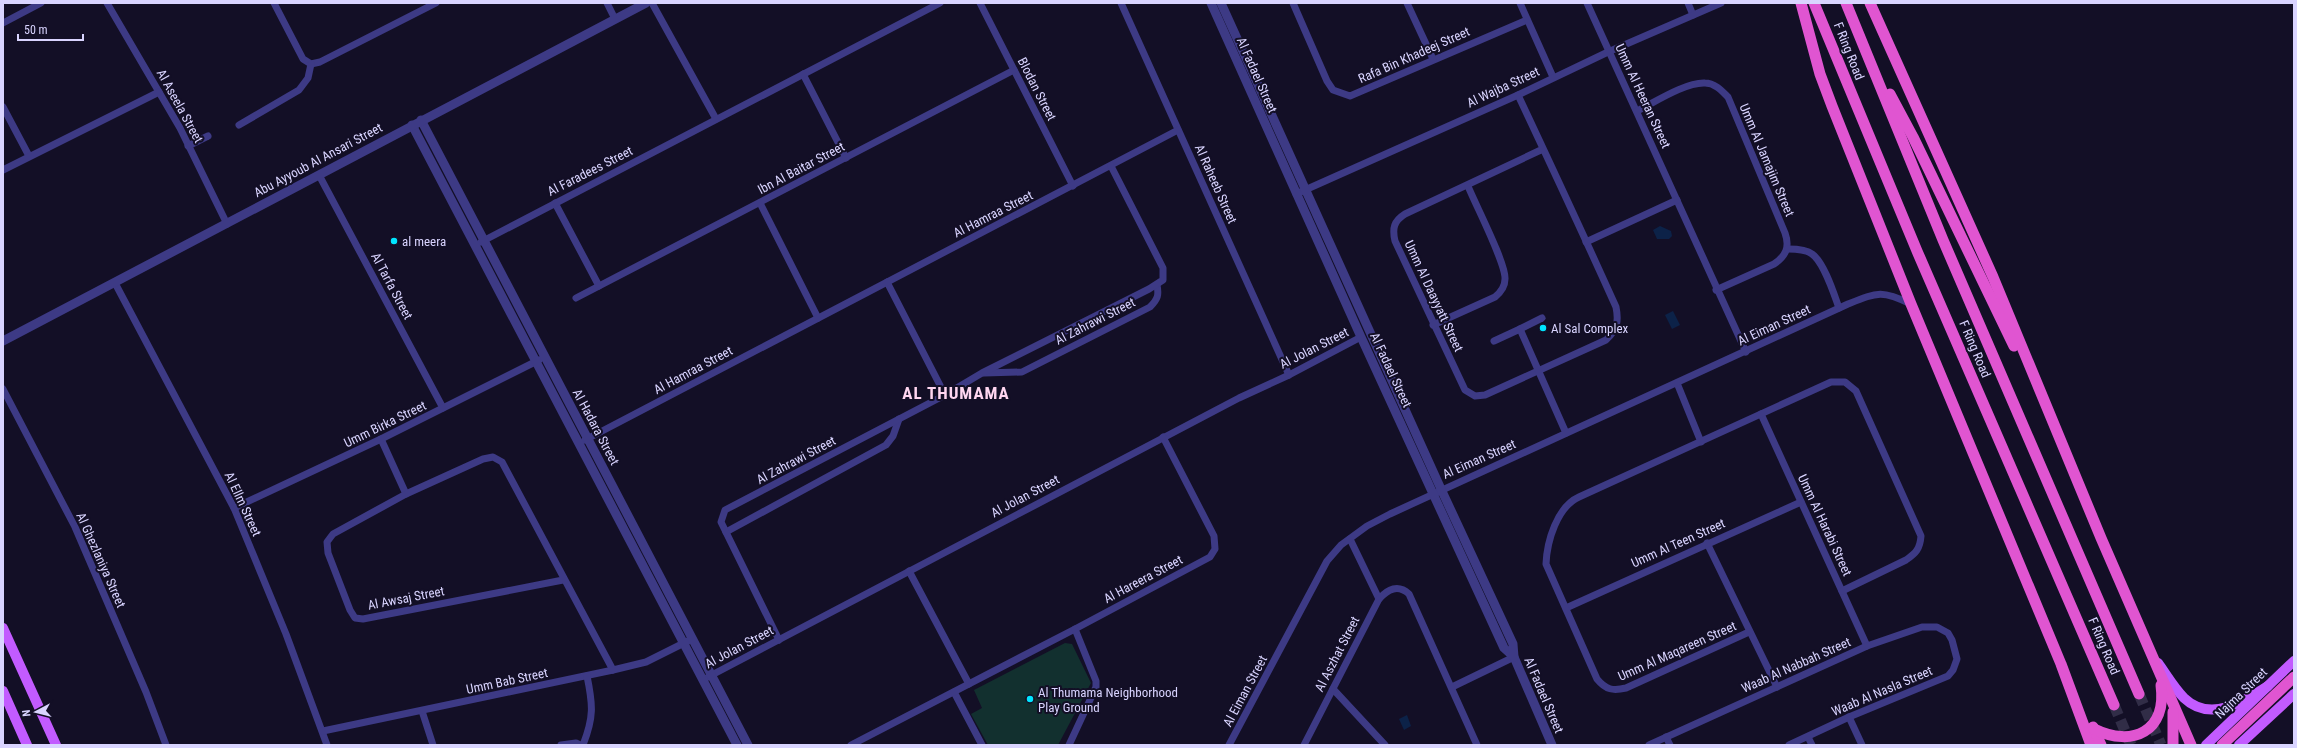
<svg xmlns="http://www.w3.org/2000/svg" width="2297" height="748" font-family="'Roboto Condensed',sans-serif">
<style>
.green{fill:#12302f}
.water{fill:#0c2248}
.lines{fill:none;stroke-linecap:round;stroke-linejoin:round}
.trunk-tunnel{stroke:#312d47;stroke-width:11;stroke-dasharray:11 5.5;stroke-linecap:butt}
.minor{stroke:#3d3a85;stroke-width:7}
.tertiary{stroke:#3d3a85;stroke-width:9}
.primary{stroke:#c25bff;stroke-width:10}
.trunk{stroke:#e055d1;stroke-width:11}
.poi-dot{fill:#00e5ff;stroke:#130f26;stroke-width:1.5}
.labels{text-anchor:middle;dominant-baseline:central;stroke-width:4;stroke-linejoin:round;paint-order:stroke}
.street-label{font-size:13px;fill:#d9d4ff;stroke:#130f26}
.poi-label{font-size:13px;fill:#d9d4ff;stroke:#130f26;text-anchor:start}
.district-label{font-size:17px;font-weight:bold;letter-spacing:1px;fill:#ffd6f0;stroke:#130f26}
</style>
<rect width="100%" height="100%" fill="#130f26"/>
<polygon class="green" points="1065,643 1072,644 1091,683 1058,745 988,745 971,714 982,708 974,690"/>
<g class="water">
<polygon points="1660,226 1671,231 1672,236 1669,239 1657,239 1653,230"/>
<polygon points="1673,311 1680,325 1672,329 1665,315"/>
<polygon points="1407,715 1411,726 1404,730 1399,719"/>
</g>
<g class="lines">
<g class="trunk-tunnel">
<polyline points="2139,694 2161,745"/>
<polyline points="2114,705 2131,745"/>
</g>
<g class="minor">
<polyline points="107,3 180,128 227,224"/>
<polyline points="274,3 303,59 311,64 320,62 436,3"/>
<polyline points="607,3 615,19"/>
<polyline points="652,3 716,119"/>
<polyline points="980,3 1073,186"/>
<polyline points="1121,3 1289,375"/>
<polyline points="1293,3 1327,81 1333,90 1350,96 1527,20"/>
<polyline points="1407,3 1433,59"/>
<polyline points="1520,3 1553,77"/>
<polyline points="1587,3 1746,352"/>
<polyline points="1688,3 1693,15"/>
<polyline points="3,23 41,3"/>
<polyline points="803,74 846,158"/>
<path d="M1518,95C1551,165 1584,236 1616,307C1619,322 1617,330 1606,340L1485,395L1475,396L1465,390L1395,241C1392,228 1394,221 1405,214L1543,149"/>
<polyline points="3,107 29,156"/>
<path d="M1637,111C1655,102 1686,82 1705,83C1715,83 1722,91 1728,97L1785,233C1790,247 1786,256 1774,264L1716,290"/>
<polyline points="239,125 299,90 308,78 311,64"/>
<polyline points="188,146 208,136"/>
<polyline points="3,170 159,92"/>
<polyline points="319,175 443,408"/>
<polyline points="1296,194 1518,95 1608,52 1721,3"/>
<polyline points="555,203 599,286"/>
<polyline points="760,203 818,318"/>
<polyline points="481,242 940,3"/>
<polyline points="1586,242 1677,200"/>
<path d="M1788,249C1795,249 1806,249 1812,254C1824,262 1834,294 1839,308"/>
<polyline points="887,282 945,395"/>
<polyline points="115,283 234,508 286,634 327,745"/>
<polyline points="576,298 1014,70"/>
<path d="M1433,325L1495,297C1501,292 1505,287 1505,279C1506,263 1475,204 1468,186"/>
<polyline points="1520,329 1542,318"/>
<polyline points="1494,341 1520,329 1566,433"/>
<path d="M984,373L1022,372L1150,307C1158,299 1159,295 1157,285"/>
<polyline points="1677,383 1701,442"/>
<polyline points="3,389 75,527 146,692 166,745"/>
<polyline points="1761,414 1867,646"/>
<polyline points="381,439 406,494"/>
<polyline points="585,440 1178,130"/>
<polyline points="234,508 381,439 539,360"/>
<polyline points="726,532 886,445 893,436 899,419"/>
<polyline points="1350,539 1379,599"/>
<polyline points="1707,543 1777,687"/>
<polyline points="909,571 969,684"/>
<polyline points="563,580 363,619 355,618 350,610 328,553 327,542 333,534 406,494 483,459 493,457 502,462 613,670"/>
<polyline points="1566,608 1801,502"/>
<path d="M1749,632L1626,688C1613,691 1606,690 1597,679L1546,564C1547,541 1557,507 1579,497L1831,382H1845L1856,391L1921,536C1920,549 1916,553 1906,560L1842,591"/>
<polyline points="779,640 721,522 725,510 945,395 982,373 1149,289 1163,280 1163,268 1111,166"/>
<polyline points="708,677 1239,398 1289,375 1361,337"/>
<polyline points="1452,687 1514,657"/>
<polyline points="1333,689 1385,745"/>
<polyline points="954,692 982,745"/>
<polyline points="422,711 433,745"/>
<polyline points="1849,717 1862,745"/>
<polyline points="323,731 613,670 646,662 692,639"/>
<polyline points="1666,737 1670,745"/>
<polyline points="1808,737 1812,745"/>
<polyline points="561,745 576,743 580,745"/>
<path d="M583,745C594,717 593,705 587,676"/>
<polyline points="851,745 1075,629 1210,557 1215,549 1214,536 1163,437"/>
<polyline points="1069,745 1096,687 1096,681 1075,629"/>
<path d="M1229,745L1327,561L1341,545L1367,526L1390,514L1848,304C1878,292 1882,290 1911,304"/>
<path d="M1304,745L1379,599C1388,589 1398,584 1409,594L1477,745"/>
<polyline points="1649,745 1867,646 1922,627 1937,627 1948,633 1952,640 1957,659 1953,670 1948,676 1849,717 1789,745"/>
</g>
<g class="tertiary">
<polyline points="1211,3 1361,337 1504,648 1514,657 1552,745"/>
<polyline points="1221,3 1441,489 1513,644 1514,657"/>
<polyline points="421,120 748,745"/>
<polyline points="412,125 737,745"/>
<polyline points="3,341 646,3"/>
</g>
<g class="primary">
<polyline points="3,628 56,745"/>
<path d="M2158,663C2166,674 2174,688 2184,698C2210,723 2243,702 2268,686"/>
<polyline points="3,691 27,745"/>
<polyline points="2206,745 2294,661"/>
<polyline points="2239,745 2294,694"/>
</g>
<g class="trunk">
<polyline points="1801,3 1820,74 1832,106 1911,304 2061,664 2091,745"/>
<polyline points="1814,3 1917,251 2114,705"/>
<polyline points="1846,3 1943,240 2139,694"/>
<polyline points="1870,3 1993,277 2101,538 2191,745"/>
<polyline points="1890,94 1913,137 2014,346"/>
<polyline points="2173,712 2173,745"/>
<polyline points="2093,727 2101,745"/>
<path d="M2094,729C2133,748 2167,731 2161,685"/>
<polyline points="2222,745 2294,677"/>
</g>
</g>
<g class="poi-dot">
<circle cx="394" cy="241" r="4"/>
<circle cx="1543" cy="328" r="4"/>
<circle cx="1030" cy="699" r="4"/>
</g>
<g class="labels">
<g class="street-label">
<text transform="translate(1849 51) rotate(68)">F Ring Road</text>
<text transform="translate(1414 55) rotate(-24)">Rafa Bin Khadeej Street</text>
<text transform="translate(1257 75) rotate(66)">Al Fadael Street</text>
<text transform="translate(1503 87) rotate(-25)">Al Wajba Street</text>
<text transform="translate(1037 89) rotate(63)">Blodan Street</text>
<text transform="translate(1643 96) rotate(65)">Umm Al Heeran Street</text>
<text transform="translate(180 106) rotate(61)">Al Aseela Street</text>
<text transform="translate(318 160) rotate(-28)">Abu Ayyoub Al Ansari Street</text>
<text transform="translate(1767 160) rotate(67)">Umm Al Jamajim Street</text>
<text transform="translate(801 168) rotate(-28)">Ibn Al Baitar Street</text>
<text transform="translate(590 171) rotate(-27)">Al Faradees Street</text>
<text transform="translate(1216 184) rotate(66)">Al Raheeb Street</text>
<text transform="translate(993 214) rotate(-27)">Al Hamraa Street</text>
<text transform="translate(392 286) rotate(62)">Al Tarfa Street</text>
<text transform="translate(1434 296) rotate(65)">Umm Al Daayyatt Street</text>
<text transform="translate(1095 321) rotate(-27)">Al Zahrawi Street</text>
<text transform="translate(1774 325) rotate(-25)">Al Eiman Street</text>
<text transform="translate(1314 348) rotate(-27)">Al Jolan Street</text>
<text transform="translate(1975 349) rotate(67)">F Ring Road</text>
<text transform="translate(693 370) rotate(-28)">Al Hamraa Street</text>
<text transform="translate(1391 370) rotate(65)">Al Fadael Street</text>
<text transform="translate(385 424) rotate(-26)">Umm Birka Street</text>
<text transform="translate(596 427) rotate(62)">Al Hadara Street</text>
<text transform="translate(1479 459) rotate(-24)">Al Eiman Street</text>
<text transform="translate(796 460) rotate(-28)">Al Zahrawi Street</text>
<text transform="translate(1025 496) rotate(-28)">Al Jolan Street</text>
<text transform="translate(243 504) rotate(65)">Al Ellm Street</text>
<text transform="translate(1825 525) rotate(65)">Umm Al Harabi Street</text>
<text transform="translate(1678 543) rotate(-24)">Umm Al Teen Street</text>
<text transform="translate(101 560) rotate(66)">Al Ghezlaniya Street</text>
<text transform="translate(1143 579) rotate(-28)">Al Hareera Street</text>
<text transform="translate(406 598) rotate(-11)">Al Awsaj Street</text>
<text transform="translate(2104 646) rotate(67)">F Ring Road</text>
<text transform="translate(739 647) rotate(-28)">Al Jolan Street</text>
<text transform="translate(1677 651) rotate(-24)">Umm Al Maqareen Street</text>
<text transform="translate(1337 654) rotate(-63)">Al Aszhat Street</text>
<text transform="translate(1796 665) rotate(-24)">Waab Al Nabbah Street</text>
<text transform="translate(507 681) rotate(-12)">Umm Bab Street</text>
<text transform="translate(1245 691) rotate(-62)">Al Eiman Street</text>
<text transform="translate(1882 691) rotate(-23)">Waab Al Nasla Street</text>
<text transform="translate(2241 693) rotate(-44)">Najma Street</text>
<text transform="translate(1544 695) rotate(67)">Al Fadael Street</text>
</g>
<g class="poi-label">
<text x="402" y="241">al meera</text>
<text x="1551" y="328">Al Sal Complex</text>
<text x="1038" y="692">Al Thumama Neighborhood<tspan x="1038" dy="15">Play Ground</tspan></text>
</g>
<g class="district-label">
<text x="956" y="393">AL THUMAMA</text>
</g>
</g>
<rect width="2297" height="748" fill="none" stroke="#d9d4ff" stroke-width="8"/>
<g transform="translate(36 712) rotate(263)" stroke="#130f26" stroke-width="3" paint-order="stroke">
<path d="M0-3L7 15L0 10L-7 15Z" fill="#d9d4ff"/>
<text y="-6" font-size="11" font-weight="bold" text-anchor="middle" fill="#d9d4ff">N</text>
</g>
<path d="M18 34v6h65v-6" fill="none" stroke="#d9d4ff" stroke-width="2"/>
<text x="24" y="34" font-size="12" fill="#d9d4ff" stroke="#130f26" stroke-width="3" paint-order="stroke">50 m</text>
</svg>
